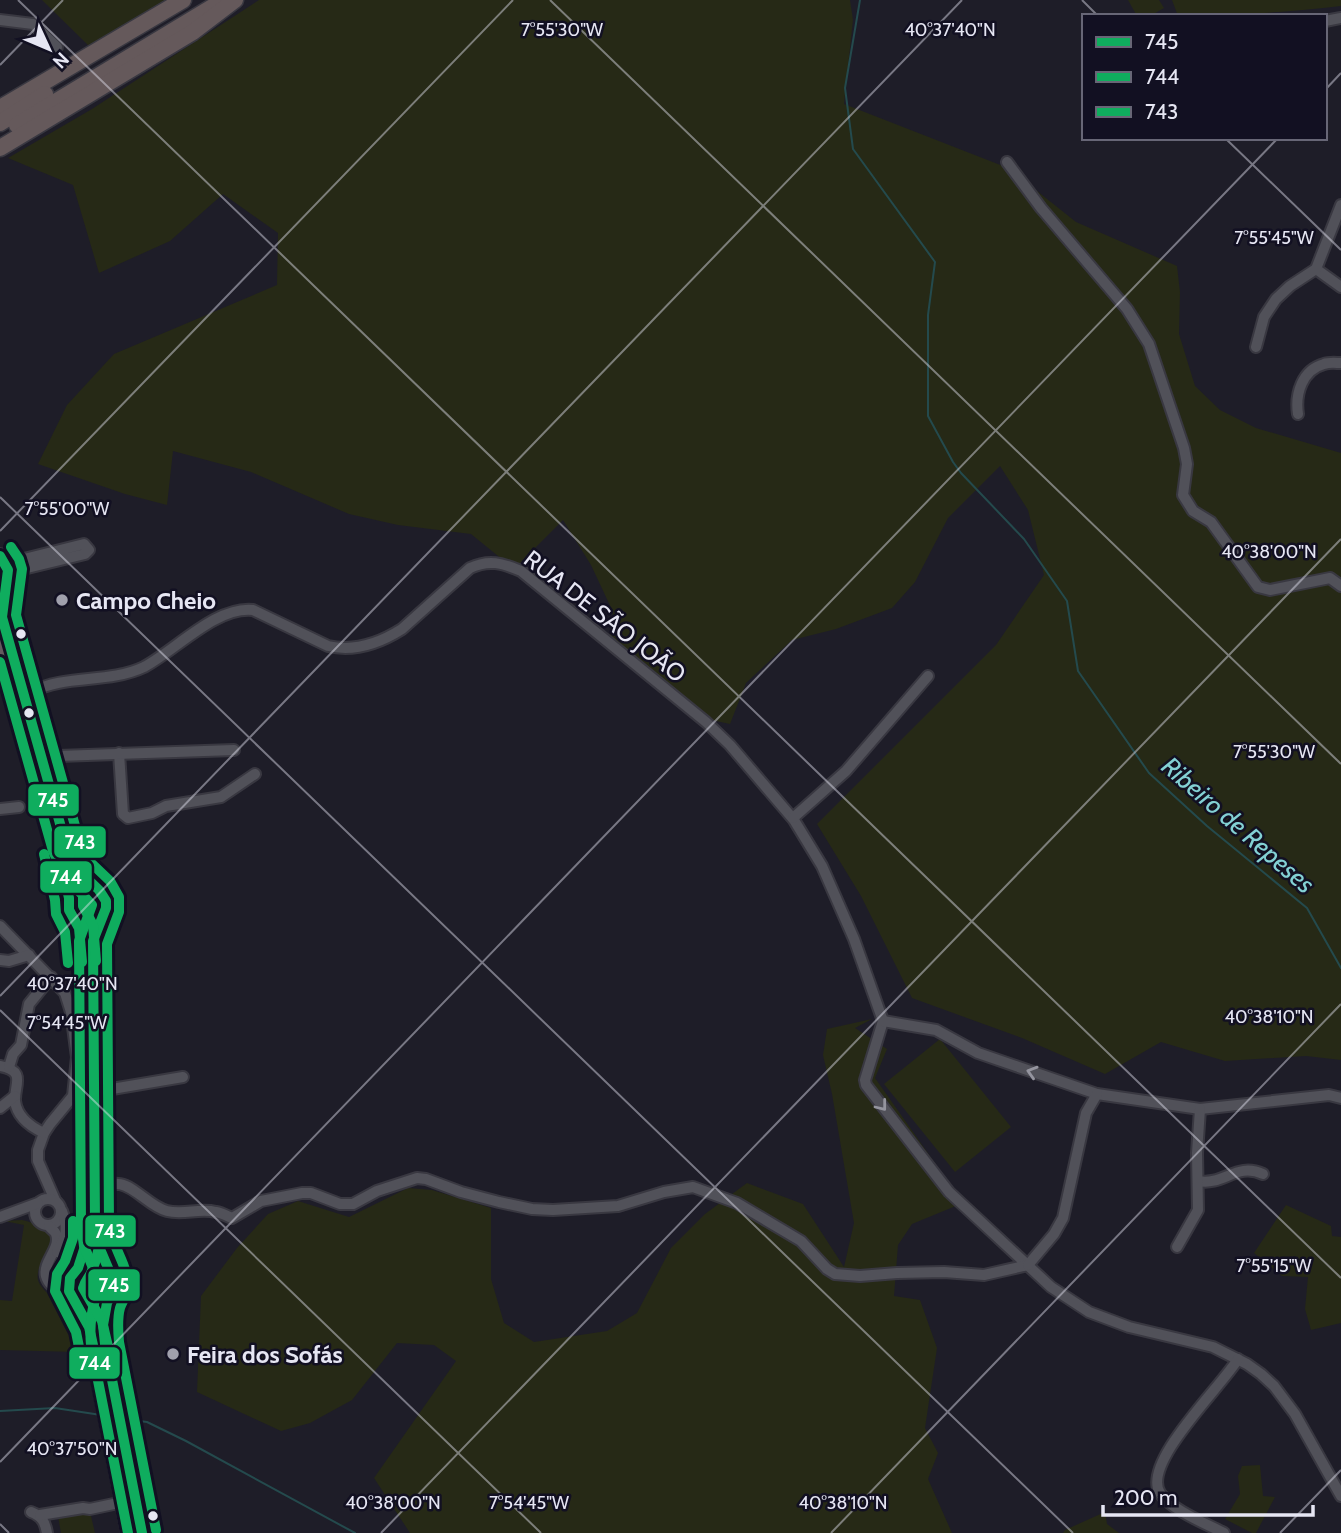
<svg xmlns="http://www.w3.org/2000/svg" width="1341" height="1533" font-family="Cabin,sans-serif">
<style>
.green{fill:#262916}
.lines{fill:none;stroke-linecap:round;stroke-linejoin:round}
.stream{stroke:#244a4d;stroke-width:2}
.minor-casing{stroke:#393841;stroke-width:14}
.major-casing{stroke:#393841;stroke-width:18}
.highway-casing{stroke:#393841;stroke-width:19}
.minor{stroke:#515159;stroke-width:10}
.major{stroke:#635a5e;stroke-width:14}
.highway{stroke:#65595b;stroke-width:16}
.bus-1-casing{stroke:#121022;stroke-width:16}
.bus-2-casing{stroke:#121022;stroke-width:16}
.bus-3-casing{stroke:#121022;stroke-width:16}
.bus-1{stroke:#0fad5e;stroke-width:10}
.bus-2{stroke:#0fad5e;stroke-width:10}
.bus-3{stroke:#0fad5e;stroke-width:10}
.oneway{stroke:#94949e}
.ticks{fill:none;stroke:#e6e6f3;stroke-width:2;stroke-opacity:0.45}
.poi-dot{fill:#a0a0ac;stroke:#121022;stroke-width:2.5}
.bus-dot{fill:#e6e6f3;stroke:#121022;stroke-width:2.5}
.labels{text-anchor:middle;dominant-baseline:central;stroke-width:5;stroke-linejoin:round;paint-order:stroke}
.poi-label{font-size:24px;font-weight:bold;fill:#e6e6f3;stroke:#121022;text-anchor:start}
.street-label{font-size:24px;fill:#e6e6f3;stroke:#121022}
.water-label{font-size:26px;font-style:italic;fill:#83d1d4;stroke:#121022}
.ticks-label{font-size:18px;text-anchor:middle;fill:#e6e6f3;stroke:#121022;stroke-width:5;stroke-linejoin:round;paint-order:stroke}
.line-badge{stroke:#121022;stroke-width:2.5}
.badge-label{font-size:19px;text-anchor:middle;font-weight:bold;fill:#fff}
</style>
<rect width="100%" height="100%" fill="#1e1d28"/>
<g class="green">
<polygon points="42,0 172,0 90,47"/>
<polygon points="259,0 850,0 853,20 844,104 1008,168 1076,222 1177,266 1180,292 1179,334 1195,386 1220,410 1256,428 1341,453 1341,1060 1306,1056 1225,1061 1161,1042 1105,1074 1022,1038 912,998 861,896 817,824 996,645 1044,575 1028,510 1000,466 948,518 915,582 892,608 836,629 792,640 746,683 730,724 702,718 608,646 613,612 591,565 563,520 514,569 471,534 398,525 349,514 251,472 173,451 167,505 125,494 38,464 67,405 114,354 277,285 278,233 223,194 170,241 99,273 73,185 8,158 92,109"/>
<polygon points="1128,0 1159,0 1164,8 1150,16 1137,16"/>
<path d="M1172,0H1341V6C1287,12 1233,16 1178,16Z"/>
<circle cx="87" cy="905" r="10"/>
<polygon points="872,1019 855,1028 887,1049 875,1078 963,1203 912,1224 898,1245 894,1296 920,1300 937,1348 925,1428 938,1453 928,1479 952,1533 410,1533 374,1478 456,1361 434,1345 397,1343 352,1400 310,1423 281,1431 197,1392 201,1296 237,1248 268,1214 298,1201 349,1217 408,1188 432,1190 491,1208 491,1279 504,1323 534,1342 607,1331 637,1313 671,1248 705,1214 747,1183 803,1204 844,1267 854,1223 832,1094 823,1055 827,1029"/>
<polygon points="940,1039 1011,1127 955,1172 884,1084"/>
<polygon points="1286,1205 1331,1226 1332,1236 1341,1237 1341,1323 1311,1330 1305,1309 1308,1277 1282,1276 1254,1253"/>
<path d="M22,1220C33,1222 50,1230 54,1241C23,1289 41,1279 66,1315C73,1325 76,1340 78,1352L0,1350V1300L12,1301L24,1225L4,1221Z"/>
<circle cx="93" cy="1287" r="12"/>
<polygon points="1260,1465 1263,1496 1275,1497 1256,1533 1252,1533 1225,1519 1240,1494 1238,1476 1242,1466"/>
<polygon points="1105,1512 1107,1524 1119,1533 1063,1533 1065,1530"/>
<polygon points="80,1513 91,1516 95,1533 61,1533 58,1516"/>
</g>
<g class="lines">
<g class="stream">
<polyline points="860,0 845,88 853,149 935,262 928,315 928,416 953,462 961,473 1024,539 1067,601 1078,671 1149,773 1207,826 1307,908 1341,968"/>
<polyline points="0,1411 55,1408 101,1415"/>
<polyline points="125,1419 147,1422 186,1441 355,1533"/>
</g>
<defs>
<g id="minor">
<polyline points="0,20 33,24 57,47"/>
<polyline points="1325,21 1341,18"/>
<polyline points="1007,162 1041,208 1127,309 1149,344 1184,448 1187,464 1183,495 1193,511 1211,522 1258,587 1270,590 1330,578 1341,586"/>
<polyline points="1316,269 1341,287"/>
<polyline points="1256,347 1264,317 1276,299 1290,286 1316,269 1341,205"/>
<path d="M1298,414C1295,394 1302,370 1324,364C1329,362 1336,363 1341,363"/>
<polyline points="1,557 16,561 84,544 89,550 85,554 19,570 8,581"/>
<path d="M27,703L32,692C65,674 108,684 144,667C176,650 216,606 253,610L328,646C354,652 380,643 402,629L470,568C489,559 502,563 521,571L706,722L730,745L794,820L822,866L854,939L883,1021L865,1080L866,1085L949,1192L1051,1287L1089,1312L1129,1327L1213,1347L1247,1364L1261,1374L1274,1386L1295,1414L1341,1496"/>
<polyline points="119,753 123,814 128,818 152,813 166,806 221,797 255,774"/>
<polyline points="42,759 58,756 234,750"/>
<polyline points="0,809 19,807"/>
<polyline points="793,818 846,771 928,676"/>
<polyline points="0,926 65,993 71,1012 77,1057 73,1096 50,1124 44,1133 38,1150 38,1161 55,1200"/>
<polyline points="0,960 9,961 29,955"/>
<polyline points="883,1021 936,1030 978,1053 1097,1094 1200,1109 1329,1095 1341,1098"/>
<polyline points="96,1061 101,1070 104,1083 114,1088"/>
<path d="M0,1066C27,1071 14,1085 15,1101C17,1117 31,1127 44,1133"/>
<polyline points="9,1067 13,1054 21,1045 29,1004 51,977"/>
<polyline points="84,1086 79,1093 73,1096 84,1107"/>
<polyline points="94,1102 106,1090 183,1077"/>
<polyline points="0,1108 15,1096"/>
<polyline points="99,1158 102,1176 113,1185"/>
<path d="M1198,1181C1224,1186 1236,1162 1263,1174"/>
<path d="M95,1197C122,1163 142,1205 167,1211C183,1215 200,1208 216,1212C222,1213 227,1216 232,1218L261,1201L302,1193H311L340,1204H353L377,1191L417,1178L426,1179L461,1192L499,1202L532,1209L553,1210L618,1206L664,1192L693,1187L737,1203L801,1241L827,1269L835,1274L860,1276L897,1273L944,1272L984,1275L1028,1265"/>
<circle cx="48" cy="1212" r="13"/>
<polyline points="0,1217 38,1203"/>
<path d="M49,1226C51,1229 55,1231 56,1234C64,1255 19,1274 71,1298"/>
<polyline points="1177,1247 1198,1210 1197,1153 1200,1109"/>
<path d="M57,1252C67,1237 68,1227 62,1211"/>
<polyline points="1028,1265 1054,1234 1063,1218 1086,1113 1097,1094"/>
<path d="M31,1512C42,1516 45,1522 47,1533"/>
<polyline points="40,1515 83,1508 90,1509 123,1502"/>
<path d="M1224,1533C1207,1524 1171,1510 1160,1493C1141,1463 1222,1386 1238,1359"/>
</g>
<g id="major">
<path d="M0,556C11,567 12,581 0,592"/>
<path d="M4,589L2,617L72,862C81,877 119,899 101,918C97,922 92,924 86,924C60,922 63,880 94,887"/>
<polyline points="0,646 32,758"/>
<polyline points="54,838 69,898"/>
<polyline points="100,919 93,950 95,1224 97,1242 109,1271"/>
<polyline points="75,920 81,940 83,1012"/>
<polyline points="78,1268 87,1240 87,1221"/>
<path d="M76,1303C105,1324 130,1283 103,1267C96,1263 89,1263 82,1266C53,1279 80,1311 89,1327L129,1533"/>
<polyline points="107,1303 103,1325 105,1344 142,1533"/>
</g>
<g id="highway">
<polyline points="0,108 183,0"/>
<polyline points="0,123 45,94"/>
<polyline points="17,125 224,0"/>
<polyline points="0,148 193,32 235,0"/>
</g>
</defs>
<use href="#minor" class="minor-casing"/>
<use href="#major" class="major-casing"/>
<use href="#highway" class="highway-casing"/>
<use href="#minor" class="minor"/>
<use href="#major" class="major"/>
<use href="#highway" class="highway"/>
<defs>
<g id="bus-1">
<polyline points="0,556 8,570 2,617 66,845 76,868 99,890 106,901 106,908 93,941 95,1224 97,1242 114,1282 114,1290 107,1303 103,1325 105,1344 142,1533"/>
<polyline points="58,851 69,898 69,910 79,928 82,962"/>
<polyline points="87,1221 87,1240 78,1268 70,1278 69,1291 89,1327 95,1354"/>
</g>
<g id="bus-2">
<path d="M0,662L53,851L65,876L92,905L79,941L81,1224L84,1246L100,1285C92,1306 89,1323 91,1345L128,1533"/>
<polyline points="44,854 55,900 56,914 65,932 68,963"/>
<polyline points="73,1221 73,1238 65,1261 57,1274 55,1291 76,1332 81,1357"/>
</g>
<g id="bus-3">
<path d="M11,547L19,559L22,569L16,615L79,840L88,860L110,881L119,897V912L107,944L109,1223C111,1245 126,1262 128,1282C129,1293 123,1299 120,1308C117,1319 118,1331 119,1342L156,1530"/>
<polyline points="72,848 83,895 83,906 93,925 96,961"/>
<path d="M101,1221C101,1239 99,1256 91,1273C88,1279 85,1281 83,1288L102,1321L109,1351"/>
</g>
</defs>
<use href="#bus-1" class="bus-1-casing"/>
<use href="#bus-2" class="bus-2-casing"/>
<use href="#bus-3" class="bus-3-casing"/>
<use href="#bus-1" class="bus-1"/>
<use href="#bus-2" class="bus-2"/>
<use href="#bus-3" class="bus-3"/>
</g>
<defs><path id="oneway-chevron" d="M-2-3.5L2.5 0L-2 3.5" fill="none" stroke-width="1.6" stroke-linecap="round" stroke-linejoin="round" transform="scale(1.75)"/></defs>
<g class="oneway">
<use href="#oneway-chevron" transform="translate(1032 1072) rotate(-163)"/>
<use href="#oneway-chevron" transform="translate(882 1106) rotate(52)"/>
</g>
<path class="ticks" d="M18,0L1341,1278M550,0L1341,764M1082,0L1098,16M0,65L63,0M1325,90L1341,73M1225,138L1341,250M0,497L1073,1533M0,531L513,0M0,996L962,0M0,1010L541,1533M0,1462L1278,138M0,1524L9,1533M381,1533L1341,539M831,1533L1341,1004M1280,1533L1341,1470"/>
<g class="poi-dot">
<circle cx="62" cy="600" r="7"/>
<circle cx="173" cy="1354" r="7"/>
</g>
<g class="bus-dot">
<circle cx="21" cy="634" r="6"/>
<circle cx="29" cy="713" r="6"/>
<circle cx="153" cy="1516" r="6"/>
</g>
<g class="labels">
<g class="poi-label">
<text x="76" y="600">Campo Cheio</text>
<text x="187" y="1354">Feira dos Sofás</text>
</g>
<g class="street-label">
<text transform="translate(605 616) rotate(38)">RUA DE SÃO JOÃO</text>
</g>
<g class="water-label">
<text transform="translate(1238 825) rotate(41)">Ribeiro de Repeses</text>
</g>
</g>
<g class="ticks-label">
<text x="562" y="36">7°55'30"W</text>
<text x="950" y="36">40°37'40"N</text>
<text x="1274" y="244">7°55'45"W</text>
<text x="67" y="515">7°55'00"W</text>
<text x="1269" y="558">40°38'00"N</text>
<text x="1274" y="758">7°55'30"W</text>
<text x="72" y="990">40°37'40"N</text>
<text x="1269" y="1023">40°38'10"N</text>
<text x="67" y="1029">7°54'45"W</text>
<text x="1274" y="1272">7°55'15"W</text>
<text x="72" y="1455">40°37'50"N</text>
<text x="393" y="1509">40°38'00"N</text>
<text x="843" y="1509">40°38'10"N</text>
<text x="529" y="1509">7°54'45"W</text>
</g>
<g class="line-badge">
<rect x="27" y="783" width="53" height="34" rx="7" fill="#0fad5e"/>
<rect x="53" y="825" width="54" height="34" rx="7" fill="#0fad5e"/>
<rect x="39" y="860" width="54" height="34" rx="7" fill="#0fad5e"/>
<rect x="84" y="1214" width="53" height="34" rx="7" fill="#0fad5e"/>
<rect x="87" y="1268" width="54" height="34" rx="7" fill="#0fad5e"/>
<rect x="68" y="1346" width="53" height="34" rx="7" fill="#0fad5e"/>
</g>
<g class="badge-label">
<text x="53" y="807">745</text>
<text x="80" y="849">743</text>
<text x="66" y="884">744</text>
<text x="110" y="1238">743</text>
<text x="114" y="1292">745</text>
<text x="95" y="1370">744</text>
</g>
<rect x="1082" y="14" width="245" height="126" fill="#121022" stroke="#676676" stroke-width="2"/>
<rect x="1096" y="37" width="35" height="10" fill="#0fad5e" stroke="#676676" stroke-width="2"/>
<text x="1145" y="49" font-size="21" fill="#e6e6f3">745</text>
<rect x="1096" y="72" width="35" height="10" fill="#0fad5e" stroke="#676676" stroke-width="2"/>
<text x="1145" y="84" font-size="21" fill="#e6e6f3">744</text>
<rect x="1096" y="107" width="35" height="10" fill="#0fad5e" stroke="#676676" stroke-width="2"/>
<text x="1145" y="119" font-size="21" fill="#e6e6f3">743</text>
<g transform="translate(49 49) rotate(134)" stroke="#121022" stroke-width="5" paint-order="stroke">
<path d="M0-5L12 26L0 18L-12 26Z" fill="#e6e6f3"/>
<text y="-10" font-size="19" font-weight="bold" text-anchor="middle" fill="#e6e6f3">N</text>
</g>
<path d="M1103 1505v10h210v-10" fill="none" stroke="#e6e6f3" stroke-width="3.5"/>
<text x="1114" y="1505" font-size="21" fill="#e6e6f3" stroke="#121022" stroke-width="5" paint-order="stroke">200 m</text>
</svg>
